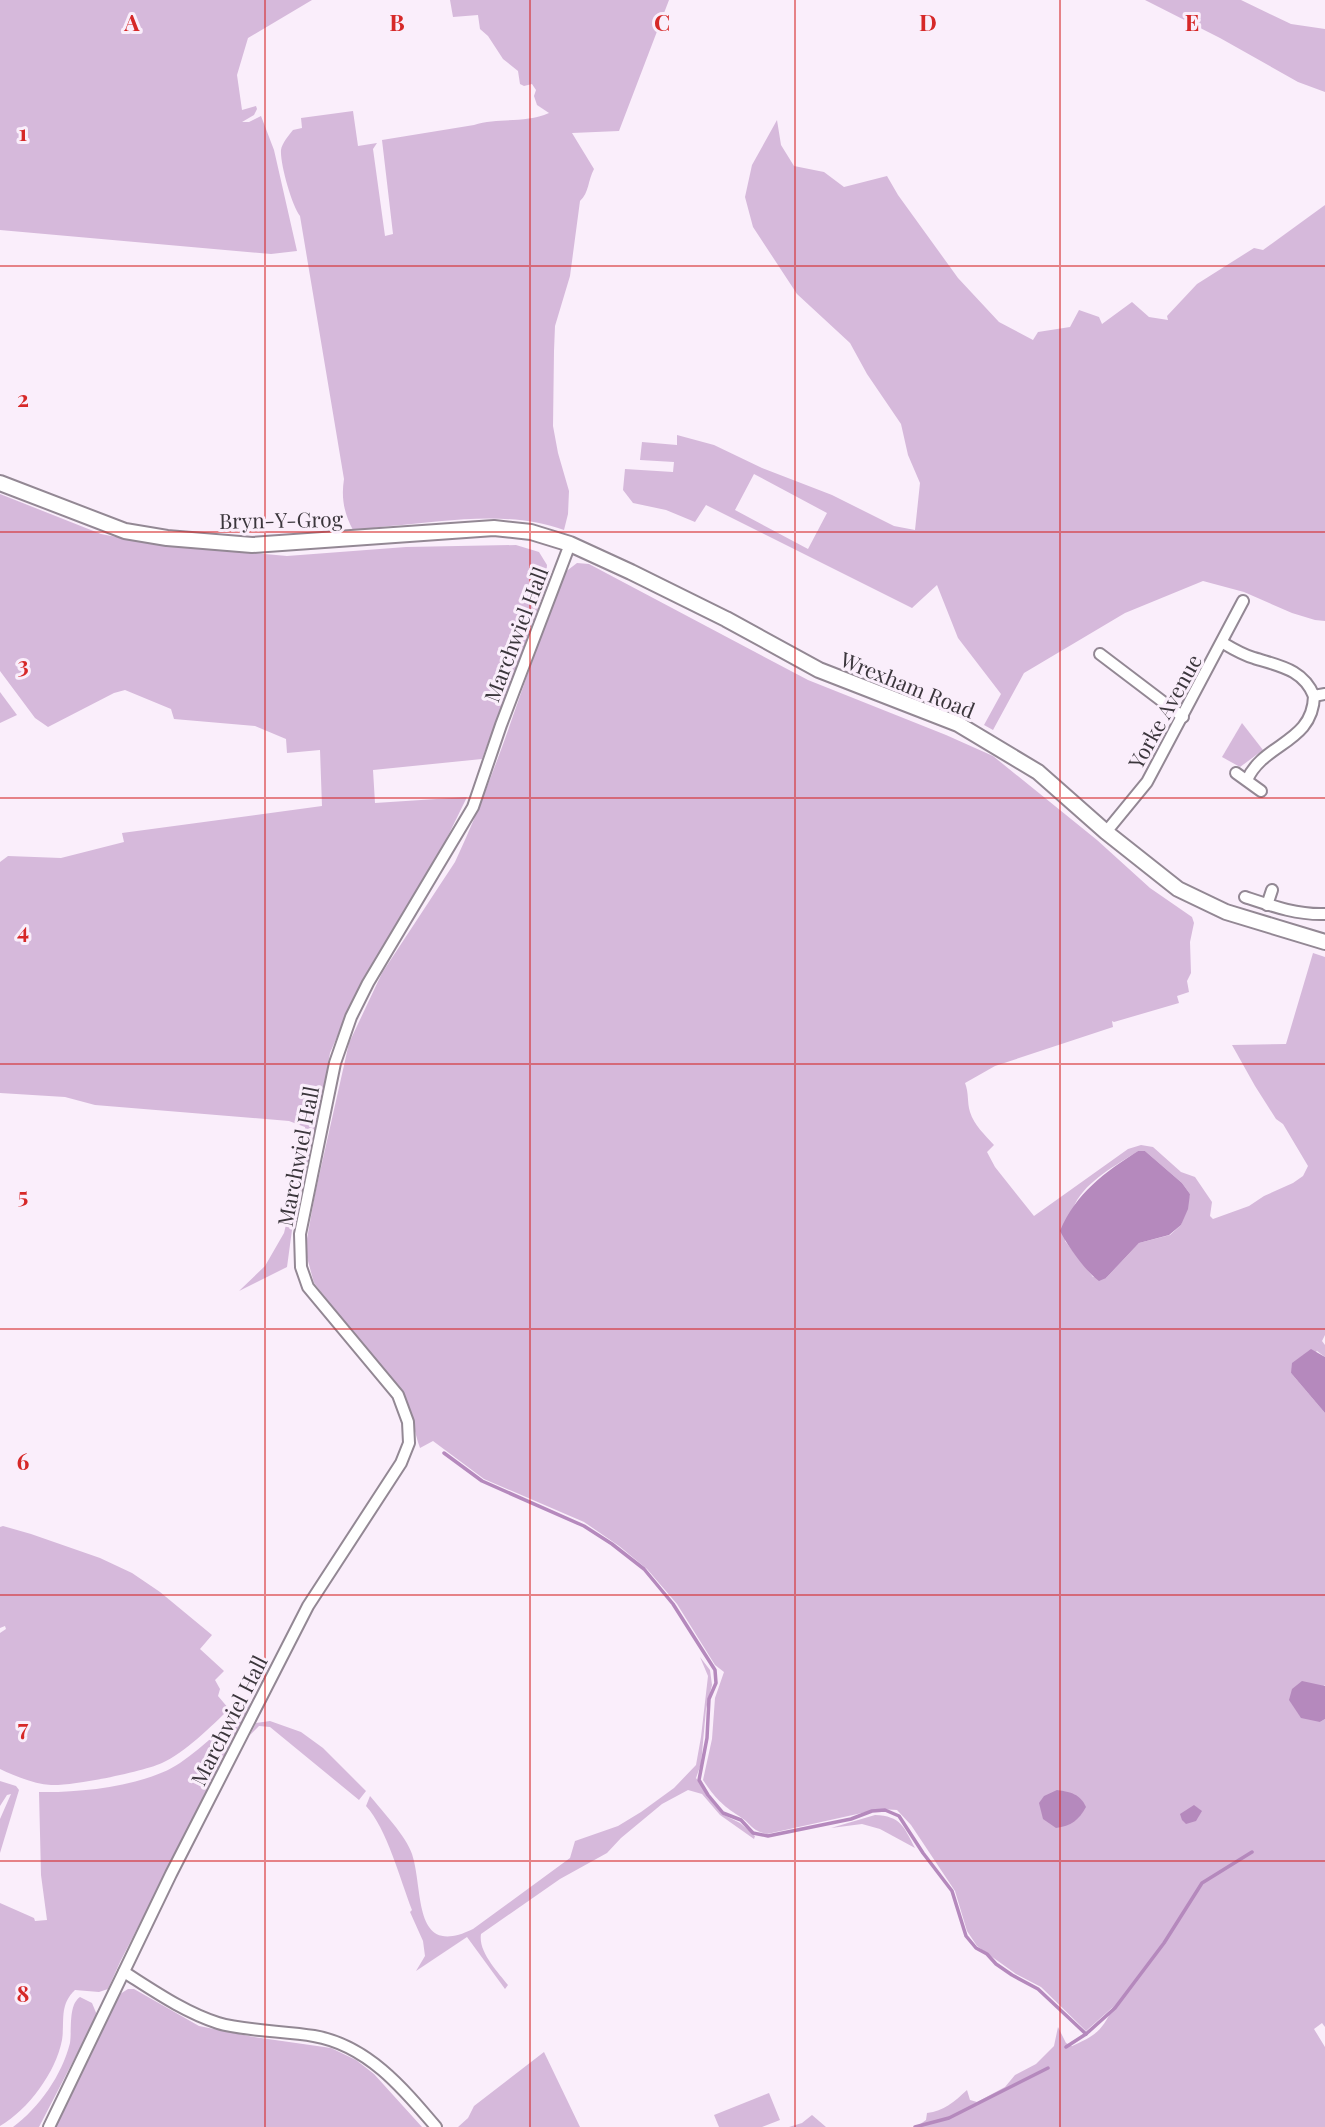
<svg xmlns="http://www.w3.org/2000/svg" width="1325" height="2127" font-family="'Playfair Display',serif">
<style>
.green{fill:#d6b9db;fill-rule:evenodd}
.water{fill:#b589bd}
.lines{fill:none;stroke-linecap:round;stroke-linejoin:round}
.stream{stroke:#b589bd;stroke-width:3.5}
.minor-casing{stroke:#938894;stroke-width:14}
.major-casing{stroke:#938894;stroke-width:18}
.minor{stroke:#fff;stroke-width:10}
.major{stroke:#fff;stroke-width:14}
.grid{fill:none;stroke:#d62828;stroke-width:2;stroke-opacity:0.55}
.labels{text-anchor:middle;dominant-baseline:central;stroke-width:6;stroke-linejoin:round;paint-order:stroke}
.street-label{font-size:21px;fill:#3b363c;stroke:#faeefb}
.grid-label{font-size:23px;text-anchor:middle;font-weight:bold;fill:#d62828;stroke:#faeefb;stroke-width:6;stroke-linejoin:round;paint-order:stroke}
</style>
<rect width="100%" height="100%" fill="#faeefb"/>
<g class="green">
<polygon points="0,0 312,0 248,38 237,75 242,110 256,106 257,109 254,115 242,122 249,122 261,116 274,150 297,251 271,254 0,230"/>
<path d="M450,0H669L619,131L572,133L594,169C588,180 589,193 580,201L570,276L555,326L554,351L553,426L558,453L569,491L568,514L564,530C510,510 446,521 390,526C376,527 366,530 353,530C344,513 341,498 344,479L300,216C292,206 280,164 281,150C282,143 289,135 293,130L302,128L301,118L353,111L358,146L377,143L373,149L385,236L393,234L382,140L474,125C497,117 525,124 549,113L537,105L534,96L536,90L532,84L524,86L520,84L518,71L503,59L488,36L480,29L478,15L453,17Z"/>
<polygon points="1145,0 1241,0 1291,24 1325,29 1325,92 1298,82 1220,38"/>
<path d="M777,120L781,145L794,166L824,172L844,187L887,176L898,195L958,278L999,322L1033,340L1038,332L1070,327L1079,310L1099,317L1102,324L1132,302L1149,317L1168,320L1167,316L1197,284L1254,248L1263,250L1325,205V621L1315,620L1292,613L1244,592L1203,581L1125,613L1024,673L993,730L984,725L1001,694L958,638L937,585L912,608L706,505L695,522L666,510L633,503L623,490L625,469L673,472L674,462L640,460L642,442L677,445V435L714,445L762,468L832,495L894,526L915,530L920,483L908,455L901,424L867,374L850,343L797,294L753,227L745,197L752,165ZM754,474L827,513L808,549L735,510Z"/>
<polygon points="0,494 101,534 153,544 287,556 406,547 516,545 539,552 547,565 545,590 482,759 373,770 375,803 467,797 445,842 349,1009 330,1053 322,1100 292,1230 287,1267 239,1291 265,1266 284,1233 306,1143 305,1127 289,1121 95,1105 65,1097 0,1093 0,862 8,856 61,858 124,842 122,833 322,806 320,750 287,753 286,739 255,726 174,719 171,709 125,690 114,693 48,727 35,718 0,671"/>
<path d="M577,563L589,564L808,680L946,735L993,756L1097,840L1150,888L1192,917L1194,923L1190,942L1191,973L1187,981L1189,992L1177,996L1179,1003L1114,1022L1112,1021L1113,1027L995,1066L965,1083C969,1093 967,1102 970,1112C974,1125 985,1135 994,1145L987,1152L995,1167L1034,1216L1128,1149L1141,1145L1153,1147L1181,1172L1195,1177L1212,1202L1210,1216L1213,1219L1249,1206L1264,1196L1293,1183L1303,1176L1308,1166L1283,1124L1276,1119L1255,1086L1232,1045L1286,1044L1313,953L1325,957V1335L1322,1341L1325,1345V1357L1317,1351L1291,1373L1325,1413V1686L1324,1685L1320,1722L1325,1719V2027L1322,2023L1314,2029L1325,2047V2127H916L926,2120L927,2113C944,2111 954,2102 967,2090L970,2100L977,2102L1005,2087L1015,2075L1036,2064L1054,2046L1058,2027L1066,2043L1072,2046C1095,2036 1103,2030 1113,2007L1086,2031L1041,1987L1016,1974L977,1946L967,1931L955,1891L911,1825L897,1810L880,1809L767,1834C750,1830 752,1824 739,1816C722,1805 715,1798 703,1780L712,1739L715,1698L724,1672L715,1665L677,1604L647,1569L619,1546L584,1522L484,1479L433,1441L420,1448C414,1431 412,1414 405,1397L314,1283L305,1250L315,1194L349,1043L382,973L455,862C499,769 527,669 564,573ZM1138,1151H1145L1182,1183L1190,1194L1181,1225L1170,1235L1139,1243L1106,1278L1093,1277L1065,1241C1068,1229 1070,1215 1075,1204C1087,1180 1117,1165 1138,1151Z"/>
<polygon points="0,692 17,715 0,723"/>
<polygon points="1242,723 1263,750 1240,767 1222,757"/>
<path d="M3,1526L31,1534L100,1558L132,1573L160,1592L212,1635L200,1649L224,1671L215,1680L220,1689L218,1696L229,1709C213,1725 183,1754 162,1763C142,1772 73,1786 51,1785C34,1784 15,1776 0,1769V1633L6,1629L5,1626L0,1628V1527Z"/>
<path d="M700,1657L710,1670L712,1685L706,1709L701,1764L696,1778L722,1814L740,1823L755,1836L754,1839L720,1815L702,1794L688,1790L662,1804L621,1838L607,1853L560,1879L481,1934C478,1952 498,1972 508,1985L505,1989L467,1937L416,1971L425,1956L423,1941L410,1912L412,1910C400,1879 387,1829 366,1806L370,1796C383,1812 406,1836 412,1854C424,1891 412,1959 473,1929L570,1858L575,1841L618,1826L641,1812L674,1788L696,1765L701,1737L708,1676Z"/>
<path d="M250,1703L242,1725L120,1962L108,1989L99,1992L75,1990C59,2005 65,2021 62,2040C56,2072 28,2110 0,2126V1903L34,1918L35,1921L47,1920L41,1875L39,1792C80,1793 146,1786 180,1763C205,1746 227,1723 250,1703Z"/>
<polygon points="270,1721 301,1732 323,1748 366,1791 359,1800 270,1727 259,1726 250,1735 256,1723"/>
<polygon points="0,1781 16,1786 19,1790 0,1853 0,1819 11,1794 7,1795 0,1806"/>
<path d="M875,1815C901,1816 904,1827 915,1848L880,1829L862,1824L831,1828Z"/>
<polygon points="128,1989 134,1989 199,2026 254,2037 331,2048 356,2060 374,2074 422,2127 53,2127 117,1996"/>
<path d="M80,1997L92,2003L97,2015L39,2127H13C39,2108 62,2075 70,2043C72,2030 68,2005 80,1997Z"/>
<polygon points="544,2052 580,2127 458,2127 468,2118 474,2106"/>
<polygon points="769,2093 780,2120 762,2127 719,2127 714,2115"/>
<polygon points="812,2115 826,2127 789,2127 802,2123"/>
</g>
<g class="water">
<path d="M1138,1151H1145L1182,1183L1190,1194L1188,1209L1181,1225L1169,1235L1139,1243L1106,1278L1099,1281C1086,1272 1067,1245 1060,1231C1076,1193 1105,1172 1138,1151Z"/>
<polygon points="1311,1349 1325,1357 1325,1413 1291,1373 1292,1363"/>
<polygon points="1302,1681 1325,1686 1325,1719 1320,1722 1301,1718 1289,1700 1292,1689"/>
<path d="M1057,1790C1071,1792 1080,1794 1086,1807C1079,1820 1071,1826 1056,1828L1043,1819L1039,1803L1044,1796Z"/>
<polygon points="1194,1805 1202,1811 1196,1821 1186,1824 1182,1820 1180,1814"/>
</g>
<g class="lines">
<g class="stream">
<polyline points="444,1453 482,1481 584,1526 612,1544 644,1569 673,1604 715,1670 716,1683 709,1699 707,1738 699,1780 708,1795 723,1813 741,1820 753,1833 768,1836 851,1819 872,1811 885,1810 899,1816 923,1853 952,1891 966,1936 976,1948 987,1954 996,1964 1012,1975 1038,1989 1086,2034"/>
<polyline points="1066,2047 1086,2034 1115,2008 1164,1943 1202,1883 1252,1852"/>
<polyline points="915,2127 949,2118 1048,2068"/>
</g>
<defs>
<g id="minor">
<path d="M1223,643C1233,649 1243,655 1254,658C1279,666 1303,669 1314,696L1325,694"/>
<polyline points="1100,654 1183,717"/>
<polyline points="1236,773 1261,791"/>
<path d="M1247,780C1263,743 1313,743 1314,696"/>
<polyline points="1106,832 1147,782 1243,601"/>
<path d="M1245,897C1272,906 1297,915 1325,914"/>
<polyline points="1267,905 1272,890"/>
<path d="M124,1972C154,1991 184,2012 218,2023C244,2031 285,2031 314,2036C367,2045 403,2088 436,2127"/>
<polyline points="49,2127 171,1874 308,1606 401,1463 409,1443 408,1422 398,1395 308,1287 301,1267 300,1234 335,1063 351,1017 368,983 473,807 501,725 570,544"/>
</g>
<polyline id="major" points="0,483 125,531 167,538 252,545 494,528 531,532 570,544 631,572 726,619 819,670 958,724 1038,772 1106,832 1178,889 1226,912 1325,942"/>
</defs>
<use href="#minor" class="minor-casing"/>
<use href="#major" class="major-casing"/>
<use href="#minor" class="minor"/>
<use href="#major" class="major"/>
</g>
<path class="grid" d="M265,0V2127M530,0V2127M795,0V2127M1060,0V2127M0,266H1325M0,532H1325M0,798H1325M0,1064H1325M0,1329H1325M0,1595H1325M0,1861H1325"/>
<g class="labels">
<g class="street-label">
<text transform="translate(281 519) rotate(-1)">Bryn-Y-Grog</text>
<text transform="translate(515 634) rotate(-69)">Marchwiel Hall</text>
<text transform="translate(908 684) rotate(22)">Wrexham Road</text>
<text transform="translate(1164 711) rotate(-61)">Yorke Avenue</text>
<text transform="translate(297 1156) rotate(-79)">Marchwiel Hall</text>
<text transform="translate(228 1720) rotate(-63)">Marchwiel Hall</text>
</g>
</g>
<g class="grid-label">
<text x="132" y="31">A</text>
<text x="397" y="31">B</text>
<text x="662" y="31">C</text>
<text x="928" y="31">D</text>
<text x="1192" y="31">E</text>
<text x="23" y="141">1</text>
<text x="23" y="407">2</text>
<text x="23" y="673">3</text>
<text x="23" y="939">4</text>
<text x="23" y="1204">5</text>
<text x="23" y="1470">6</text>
<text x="23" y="1736">7</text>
<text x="23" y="2002">8</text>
</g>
</svg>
